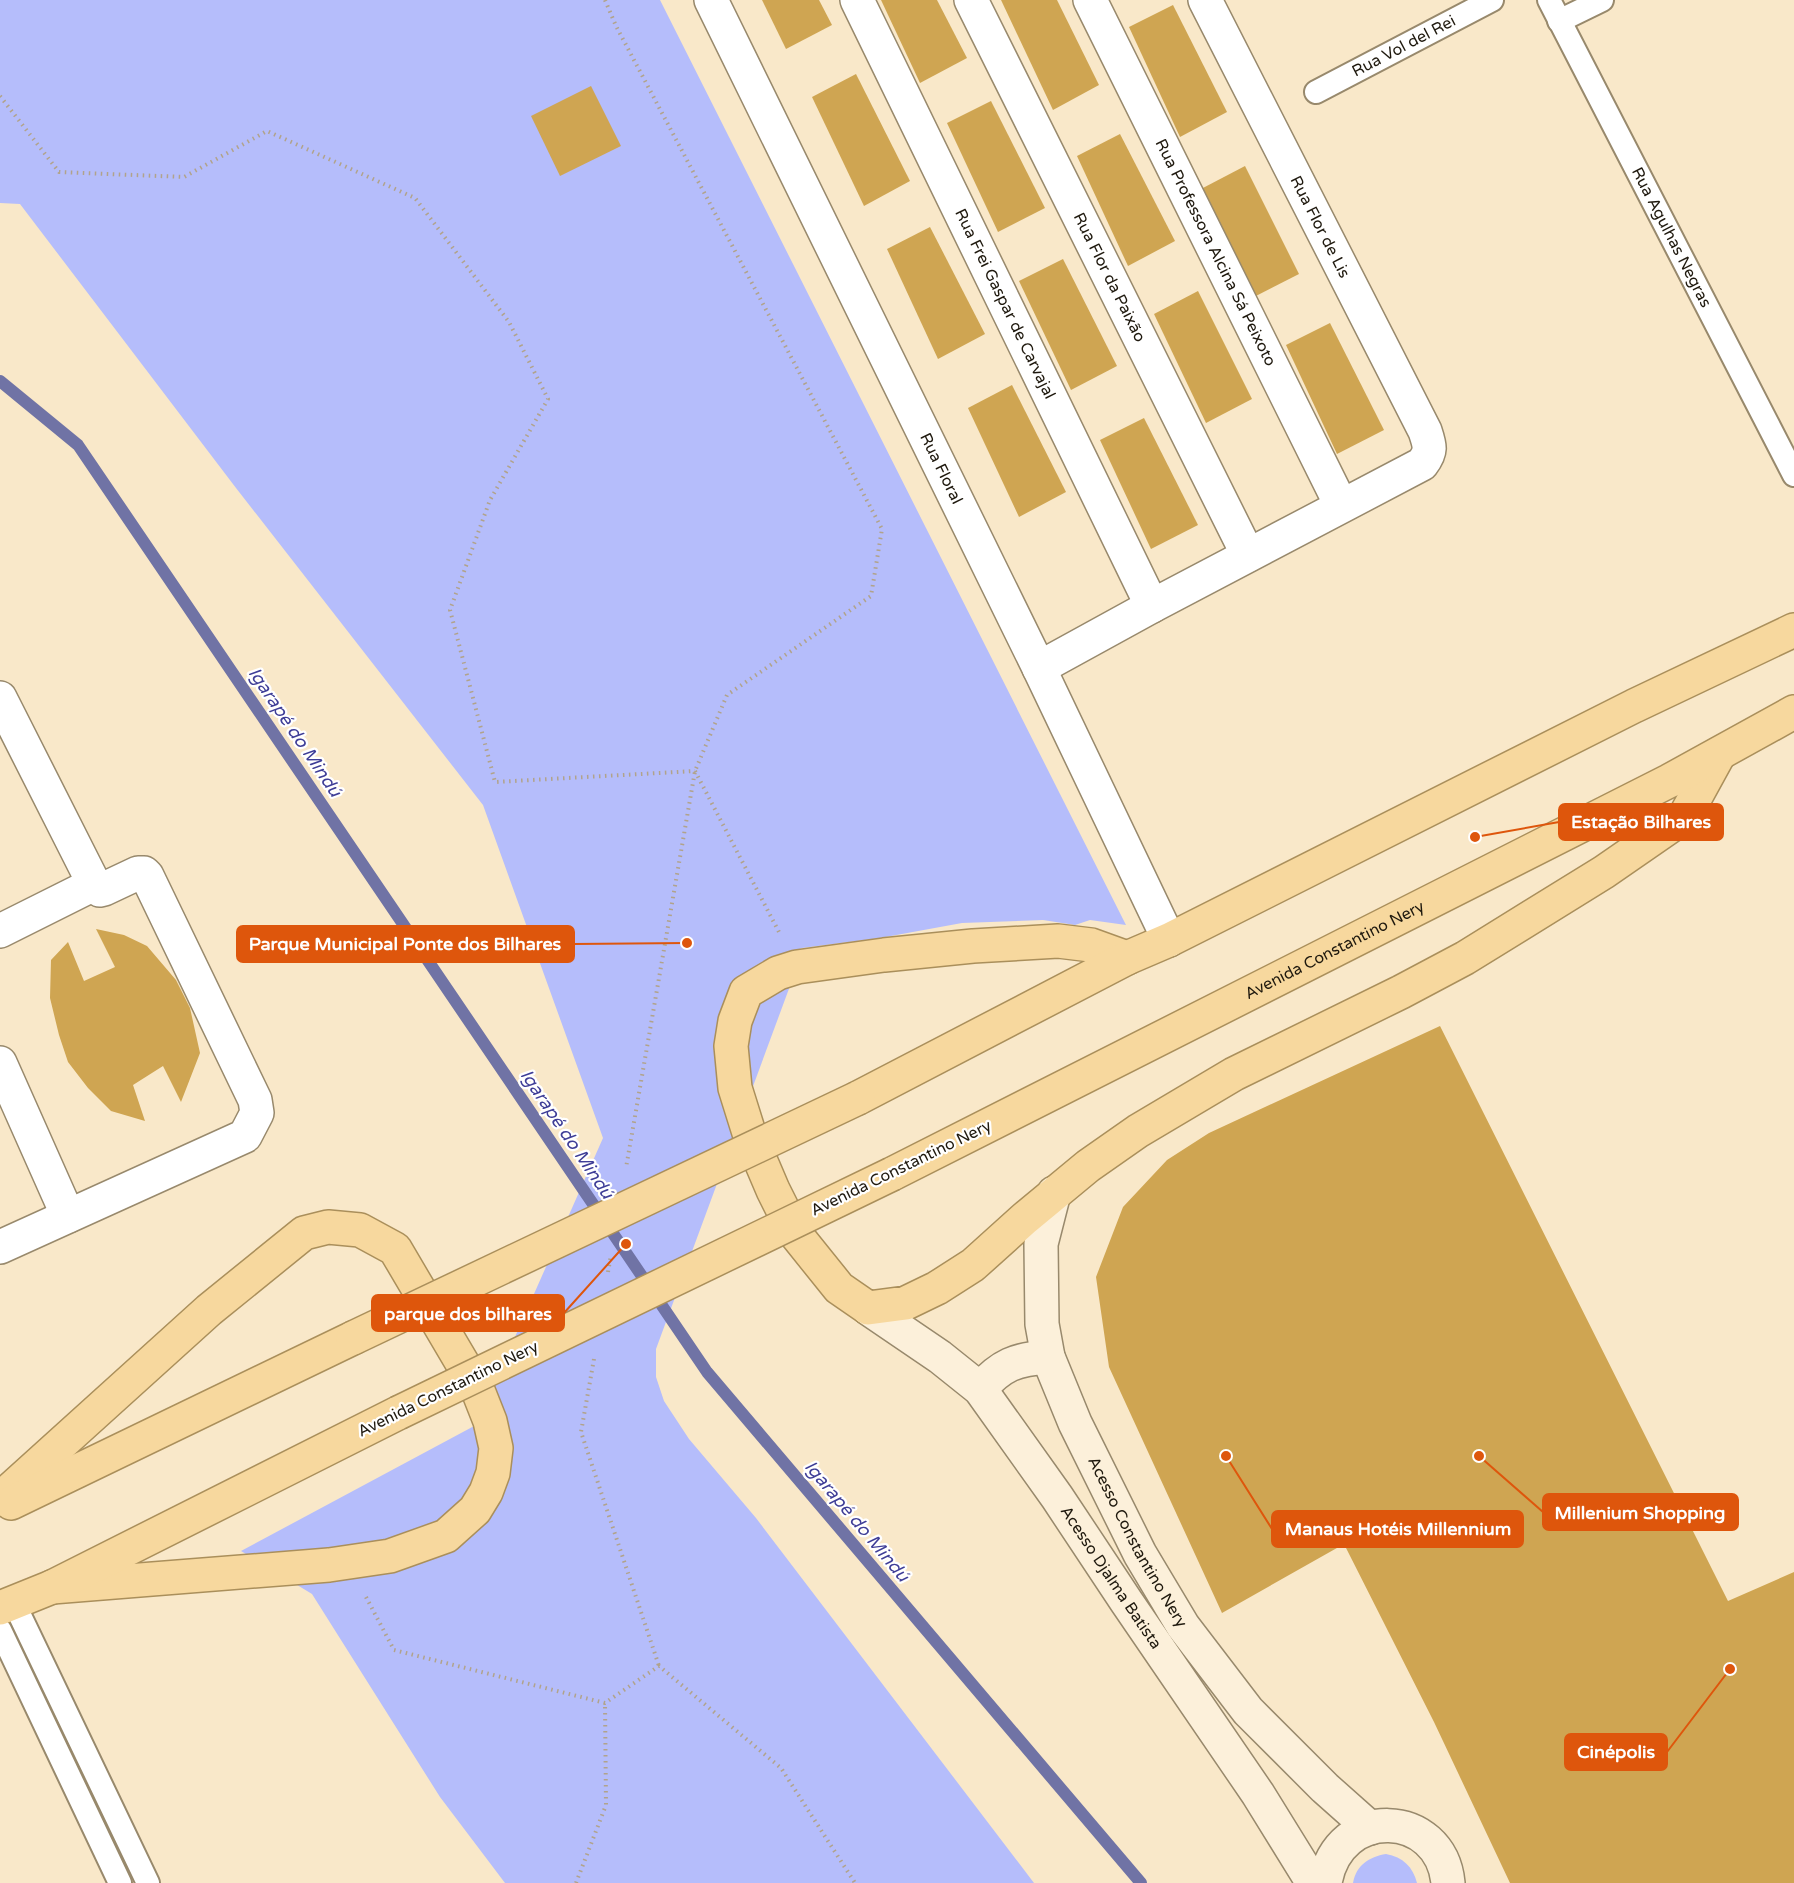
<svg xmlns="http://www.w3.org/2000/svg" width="1794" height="1883" font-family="'Varela Round',sans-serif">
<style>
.green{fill:#b5bdfb}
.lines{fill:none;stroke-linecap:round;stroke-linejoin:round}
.stream{stroke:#7073a5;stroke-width:12}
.building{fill:#cfa552}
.service-casing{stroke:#98896c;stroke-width:26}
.minor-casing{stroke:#98896c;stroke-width:36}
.secondary-casing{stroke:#98896c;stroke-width:36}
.trunk-casing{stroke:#aa8f5b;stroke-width:36}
.path{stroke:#b1a38b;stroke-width:4;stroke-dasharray:1.5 4.5;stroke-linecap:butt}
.service{stroke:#fff;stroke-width:22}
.minor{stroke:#fff;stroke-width:33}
.secondary{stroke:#fcf0da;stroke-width:33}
.trunk{stroke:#f7d89e;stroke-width:33}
.trunk-bridge-casing{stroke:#aa8f5b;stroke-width:36;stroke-linecap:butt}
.trunk-bridge{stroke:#f7d89e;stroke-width:33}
.labels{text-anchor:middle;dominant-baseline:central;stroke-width:4.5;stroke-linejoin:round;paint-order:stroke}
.street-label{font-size:16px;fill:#1f190e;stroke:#fff}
.water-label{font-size:18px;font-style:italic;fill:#3f3e97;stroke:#fff}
.leader{fill:none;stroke:#de560c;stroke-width:2}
.callout-dot{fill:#de560c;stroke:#fff;stroke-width:2}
.callout{fill:#de560c;stroke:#de560c;stroke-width:2}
.callout-label{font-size:18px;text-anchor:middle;font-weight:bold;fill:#fff}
</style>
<rect width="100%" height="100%" fill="#f9e8c9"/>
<g class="green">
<polygon points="0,0 660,0 1126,925 1090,920 1075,925 1043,920 962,923 880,938 802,948 790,953 797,967 656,1349 656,1377 664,1401 689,1439 756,1518 1034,1883 505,1883 440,1797 312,1594 241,1551 476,1425 603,1138 483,805 236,488 20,204 0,203"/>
<path d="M1386,1854C1403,1857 1413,1867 1417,1883H1353C1356,1865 1369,1857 1386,1854Z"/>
</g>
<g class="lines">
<polyline class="stream" points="0,381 78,445 707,1372 1141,1883"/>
</g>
<g class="building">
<polygon points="762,0 819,0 832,25 786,49"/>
<polygon points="881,0 937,0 967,58 920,83"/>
<polygon points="1001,0 1057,0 1099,85 1053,110"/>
<polygon points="1173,5 1227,112 1180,137 1129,27"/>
<polygon points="856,74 910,181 864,206 812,97"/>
<polygon points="591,86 621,146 560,176 531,116"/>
<polygon points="991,101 1045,208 998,232 947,123"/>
<polygon points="1120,134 1175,241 1128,266 1077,156"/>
<polygon points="1245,166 1299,274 1252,298 1201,189"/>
<polygon points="930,227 985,334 938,359 887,249"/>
<polygon points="1063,259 1117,366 1071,390 1019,281"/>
<polygon points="1198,291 1252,399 1206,423 1154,314"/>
<polygon points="1330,323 1384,430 1337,454 1286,345"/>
<polygon points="1012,385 1066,492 1019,517 968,408"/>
<polygon points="1144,418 1198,525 1151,549 1100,440"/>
<polygon points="96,929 124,935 147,946 176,980 190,1008 200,1053 181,1102 163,1066 133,1085 145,1121 111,1111 88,1088 68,1062 59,1035 50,998 51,960 68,942 84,981 115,967"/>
<polygon points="1440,1026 1728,1601 1794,1572 1794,1883 1510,1883 1434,1722 1344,1544 1222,1613 1109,1367 1096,1277 1123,1207 1167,1160 1209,1133"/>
</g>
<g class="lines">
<defs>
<g id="service">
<path id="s1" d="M1549,0L1794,475"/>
<polyline points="1559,21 1602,0"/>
<path id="s2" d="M1316,92L1492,0"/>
<polyline points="13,1601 148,1883"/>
<polyline points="0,1630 120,1883"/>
</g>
<g id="minor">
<path id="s3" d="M711,0L1039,668L1169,940"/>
<path id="s4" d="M857,0L1152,606"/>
<path id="s5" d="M971,0L1248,555"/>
<path id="s6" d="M1090,0L1341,505"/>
<path d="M1039,668L1152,606L1422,464C1432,451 1430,446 1425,431L1205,0"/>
<polyline points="0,698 94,884 100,890 104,889 138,873 144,873 147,876 255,1100 257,1113 245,1136 0,1247"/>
<polyline points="0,931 94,884"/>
<polyline points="0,1063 68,1216"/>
</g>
<g id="secondary">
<path id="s7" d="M1054,1193L1041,1244L1042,1324L1048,1357L1075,1423L1140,1554L1183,1626L1248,1711L1325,1788L1370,1828"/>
<path id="s8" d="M868,1308L940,1357L980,1389L1057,1497L1126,1601L1258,1794L1313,1883"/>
<path d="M980,1389C1001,1365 1016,1359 1048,1357"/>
<path d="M1325,1883C1338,1804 1441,1809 1448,1883"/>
</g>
<g id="trunk">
<polyline points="1127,958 1091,945 1058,941 973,946 884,955 797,967 778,973 746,992 735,1021 731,1046 735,1088 750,1136 773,1190 794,1232 839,1288 868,1308 906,1303 937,1288 973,1265 1024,1219 1088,1166 1138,1131 1234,1074 1401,992 1465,958 1604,872 1685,816 1719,754"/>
<polyline points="858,1098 1127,958 1169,940 1634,706 1794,630"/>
<path id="s9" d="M892,1174L1669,781L1794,712"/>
<polyline points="0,1499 209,1310 304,1233 328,1227 360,1230 395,1249 477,1388 490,1421 496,1448 493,1473 486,1492 475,1510 446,1536 390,1556 329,1565 52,1587"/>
<polyline points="11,1503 353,1338"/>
<polyline points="0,1608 52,1587 398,1413"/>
</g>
</defs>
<use href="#service" class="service-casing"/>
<use href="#minor" class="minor-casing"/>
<use href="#secondary" class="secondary-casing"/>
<use href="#trunk" class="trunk-casing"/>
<g class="path">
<polyline points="605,0 616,26 882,529 871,596 727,695 695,771 626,1168"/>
<polyline points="0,96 59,172 184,177 267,131 415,198 509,322 548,399 490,500 450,610 495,782 695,771"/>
<polyline points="695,771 780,934"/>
<polyline points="608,1272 611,1255"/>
<polyline points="594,1359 581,1432 659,1666"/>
<polyline points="366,1597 394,1650 605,1703 659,1666 781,1768 855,1883"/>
<polyline points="576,1883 606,1805 605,1703"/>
</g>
<use href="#service" class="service"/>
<use href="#minor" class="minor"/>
<use href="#secondary" class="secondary"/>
<use href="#trunk" class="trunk"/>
<defs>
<g id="trunk-bridge">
<polyline points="353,1338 858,1098"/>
<polyline points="398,1413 892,1174"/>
</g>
</defs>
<use href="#trunk-bridge" class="trunk-bridge-casing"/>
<use href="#trunk-bridge" class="trunk-bridge"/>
</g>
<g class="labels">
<g class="street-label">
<text stroke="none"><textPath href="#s2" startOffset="99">Rua Vol del Rei</textPath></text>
<text transform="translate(1320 227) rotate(63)">Rua Flor de Lis</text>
<text stroke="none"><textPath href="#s1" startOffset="267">Rua Agulhas Negras</textPath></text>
<text stroke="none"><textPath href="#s6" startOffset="282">Rua Professora Alcina Sá Peixoto</textPath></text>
<text stroke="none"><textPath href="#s5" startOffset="310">Rua Flor da Paixão</textPath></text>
<text stroke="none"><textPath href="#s4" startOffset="338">Rua Frei Gaspar de Carvajal</textPath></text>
<text stroke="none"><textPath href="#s3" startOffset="522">Rua Floral</textPath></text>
<text stroke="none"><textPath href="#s9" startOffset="496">Avenida Constantino Nery</textPath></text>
<text transform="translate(901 1168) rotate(-26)">Avenida Constantino Nery</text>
<text transform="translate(448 1389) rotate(-26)">Avenida Constantino Nery</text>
<text stroke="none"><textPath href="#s7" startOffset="372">Acesso Constantino Nery</textPath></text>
<text stroke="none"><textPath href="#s8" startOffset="368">Acesso Djalma Batista</textPath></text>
</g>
<g class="water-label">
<text transform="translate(295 732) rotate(56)">Igarapé do Mindú</text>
<text transform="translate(567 1134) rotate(56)">Igarapé do Mindú</text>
<text transform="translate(857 1521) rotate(50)">Igarapé do Mindú</text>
</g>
</g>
<path class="leader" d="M1475 837L1559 822M687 943L574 944M626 1244L564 1313M1479 1456L1543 1512M1226 1456L1272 1529M1730 1669L1667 1752"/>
<g class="callout-dot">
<circle cx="1475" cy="837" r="6"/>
<circle cx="687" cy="943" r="6"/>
<circle cx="626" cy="1244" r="6"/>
<circle cx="1479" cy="1456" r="6"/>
<circle cx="1226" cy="1456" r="6"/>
<circle cx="1730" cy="1669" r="6"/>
</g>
<g class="callout">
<rect x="1559" y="804" width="164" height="36" rx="6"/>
<rect x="237" y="926" width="337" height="36" rx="6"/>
<rect x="372" y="1295" width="192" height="36" rx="6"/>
<rect x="1543" y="1494" width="195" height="36" rx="6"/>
<rect x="1272" y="1511" width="251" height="36" rx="6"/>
<rect x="1565" y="1734" width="102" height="36" rx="6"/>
</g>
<g class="callout-label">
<text x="1641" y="828">Estação Bilhares</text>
<text x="405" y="950">Parque Municipal Ponte dos Bilhares</text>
<text x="468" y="1320">parque dos bilhares</text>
<text x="1640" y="1519">Millenium Shopping</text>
<text x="1398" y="1535">Manaus Hotéis Millennium</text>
<text x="1616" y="1758">Cinépolis</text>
</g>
</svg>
